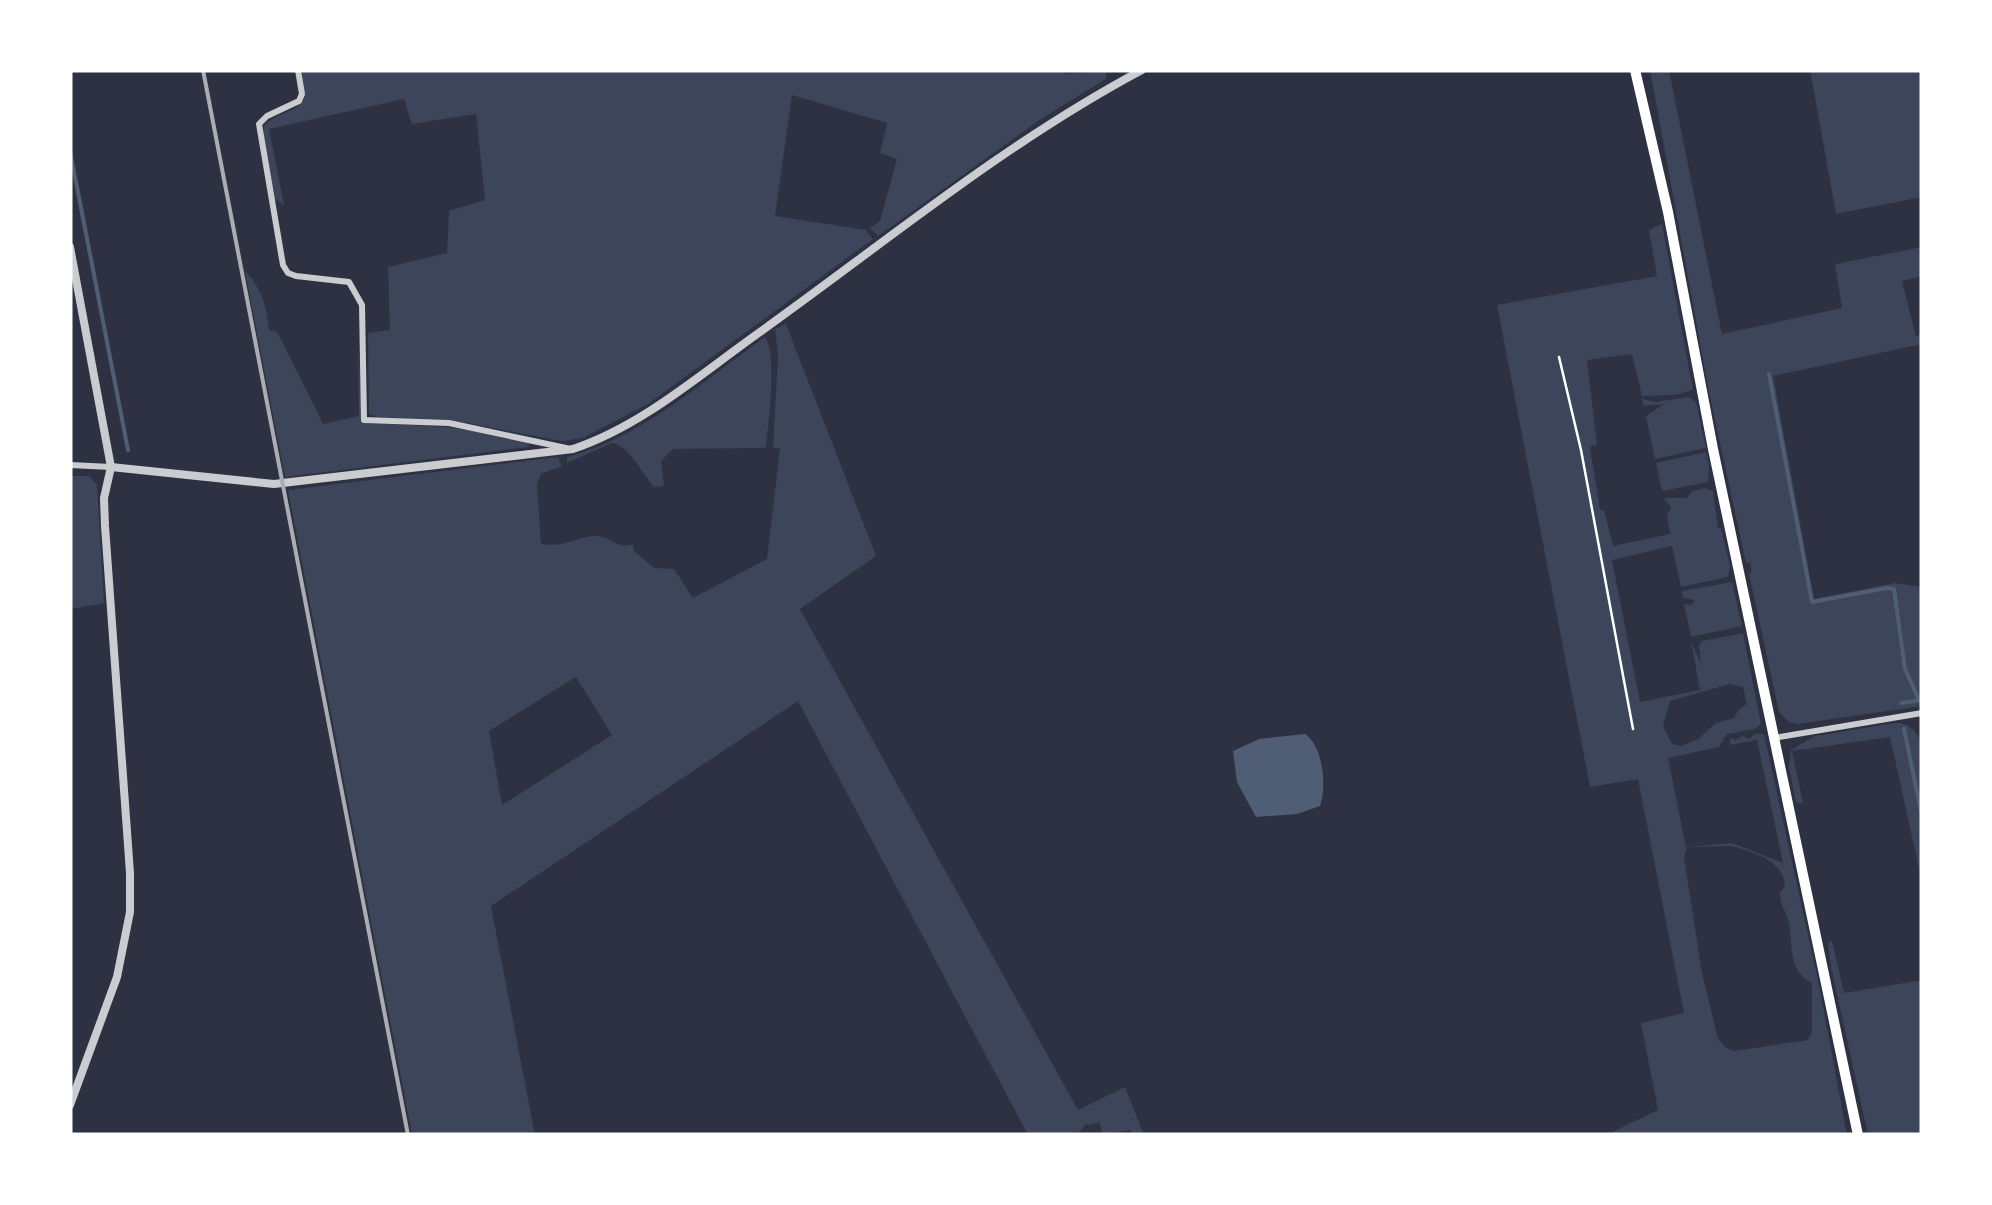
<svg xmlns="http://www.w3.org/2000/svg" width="1992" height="1205" font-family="Montserrat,sans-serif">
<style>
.green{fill:#3c4559;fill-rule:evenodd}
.water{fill:#4f5d75}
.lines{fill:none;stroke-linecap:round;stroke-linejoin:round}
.stream{stroke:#4f5d75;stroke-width:4}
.path{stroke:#fff;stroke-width:2.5}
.minor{stroke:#caccd0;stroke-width:6}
.tertiary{stroke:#caccd0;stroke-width:8}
.trunk{stroke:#fff;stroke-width:10}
.rail{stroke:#abadb3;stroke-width:4}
</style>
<rect width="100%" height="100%" fill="#2d3142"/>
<g class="green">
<path d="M302,70H1063L1066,74L1107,70L1106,79L1038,121L878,236L870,228L880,221L897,159L880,153L887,123L792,95L775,216L866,230L873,239L648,404L583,438L562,441L450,420L377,417L369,414L368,333L390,330L388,267L447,253L449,211L485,200L476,114L412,124L404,99L269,129L284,205L274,199L263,139L264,126C275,113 293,114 304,100Z"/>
<polygon points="1650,70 1669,70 1722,334 1842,308 1835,264 1922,247 1922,276 1902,281 1916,336 1922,334 1922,344 1773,376 1814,599 1895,583 1922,587 1922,706 1798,724 1789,722 1779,712 1749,574 1752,572 1750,563 1746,563 1709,392"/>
<polygon points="1810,70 1922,70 1922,197 1836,214"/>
<path d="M1662,224L1693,390L1675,395L1642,396L1632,354L1587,360L1597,445L1590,447L1600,510H1604L1613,546L1670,534L1667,516L1671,507L1663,498H1687L1692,491L1705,488L1713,491L1718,528H1721L1730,566L1728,577L1681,587L1672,546L1612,560L1640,702L1700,690L1691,641L1701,664L1699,646L1702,641L1743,633L1761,724L1755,729L1727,734L1719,747L1668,758L1686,847L1732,843L1783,863L1757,740L1729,745L1731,738L1735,740L1742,736L1749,739L1754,734H1764L1819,985L1847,1135H1606L1658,1110L1641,1023L1684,1013L1638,779L1590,787L1497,305L1657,276L1649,230ZM1730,684L1743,687L1747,704L1739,709L1734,718L1716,723L1698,739L1681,746L1672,744L1663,726L1670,701ZM1731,846C1753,852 1783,860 1785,886L1780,892C1780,909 1787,909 1789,924C1793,946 1788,971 1812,983V1031L1808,1040L1734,1051L1725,1047L1718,1039L1702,973L1684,857L1687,847Z"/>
<path d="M245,271C263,290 267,308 269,330L277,332L323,424L359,416L358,351L364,423L448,427L522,439L529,442V447L285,477Z"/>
<path d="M786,324L876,556L800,609L1078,1110L1125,1087L1144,1135H1133L1130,1130L1102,1135L1100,1123L1085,1125L1077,1135H1028L798,701L491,906L535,1135H412L288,490L558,457L562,466L541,474L537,484L541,543C559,550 578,536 595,536C611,536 616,550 633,544L634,551L654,568L674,569L693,598L767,559L780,449L773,448L778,355L775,329ZM576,677L612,735L502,805L489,731Z"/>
<path d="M765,337C778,357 768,422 766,448L673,449L661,461L664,486L654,487C642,473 629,446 612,443L567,463V457C642,437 703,381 765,337Z"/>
<polygon points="1689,397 1696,402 1706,448 1655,459 1646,416 1664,404 1644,406 1642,399 1656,402"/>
<polygon points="1706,452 1709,465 1708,482 1662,491 1656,463"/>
<polygon points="70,476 89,476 97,485 104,603 70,609"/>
<polygon points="1732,582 1742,626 1691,637 1684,604 1691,605 1695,600 1683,598 1682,591"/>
<path d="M1896,723C1910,723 1916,731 1922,743V882L1890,737L1792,751L1803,803H1796L1789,767L1791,750L1815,736Z"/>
<polygon points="1832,941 1844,993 1922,980 1922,1135 1868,1135 1831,967 1828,943"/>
</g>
<path class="water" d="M1305,734C1323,746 1327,786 1320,806L1297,814L1256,817L1237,782L1233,751L1259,739Z"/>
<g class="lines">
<g class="stream">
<polyline points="70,151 128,450"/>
<polyline points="1769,374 1812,602 1887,588 1894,589 1905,669 1919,700"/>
<polyline points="1901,703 1922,700"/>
<polyline points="1904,729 1922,816"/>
</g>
<polyline class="path" points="1559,357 1581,450 1633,729"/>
<g class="minor">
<polyline points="298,70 302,94 299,101 267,116 259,124 283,265 288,273 296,276 349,282 362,305 364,420 449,423 566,448"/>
<polyline points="70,465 111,467"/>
<polyline points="1774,738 1922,713"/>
</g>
<g class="tertiary">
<polyline points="70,247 111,467 104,498 105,526 130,873 130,912 117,977 70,1105"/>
<path d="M111,467L274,484L573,449C639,427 696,378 753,337C881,246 1003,144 1142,70"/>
</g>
<polyline class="trunk" points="1635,70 1668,212 1713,449 1858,1135"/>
<polyline class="rail" points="203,70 408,1135"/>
</g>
<rect width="1992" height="1205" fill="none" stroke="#ffffff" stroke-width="145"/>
</svg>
